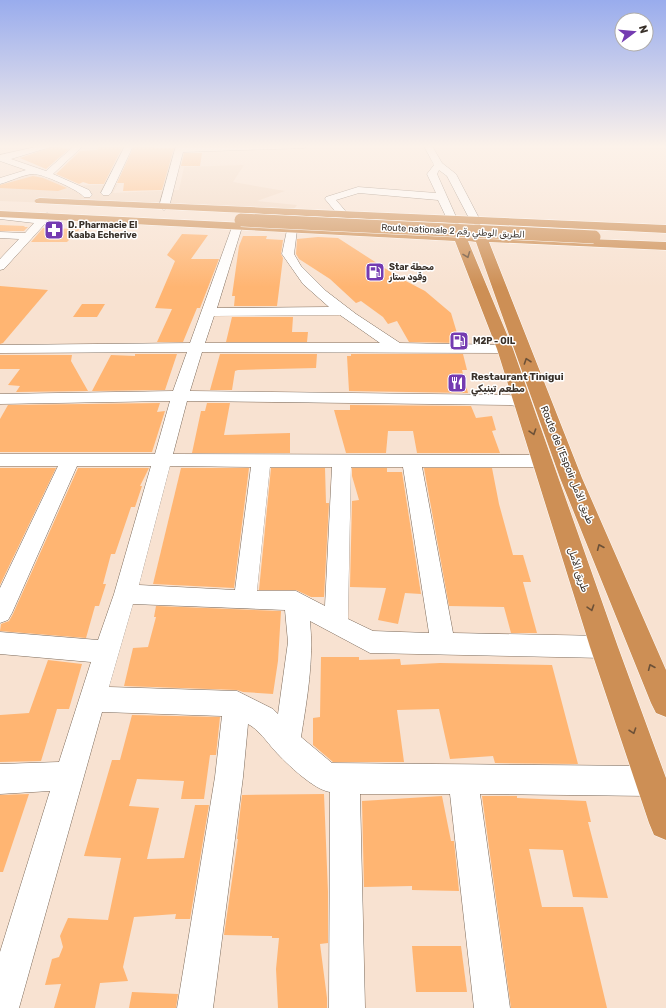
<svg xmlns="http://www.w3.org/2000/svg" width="666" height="1008" font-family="Rubik,'Noto Naskh Arabic',sans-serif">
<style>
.built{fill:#f1d6bf}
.building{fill:#ffb572}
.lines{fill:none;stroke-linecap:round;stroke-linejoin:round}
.minor-casing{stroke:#7d6b5b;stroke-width:1}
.highway-casing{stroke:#fff;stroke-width:1}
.minor{fill:#fff;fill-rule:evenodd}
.highway{fill:#cd8f55;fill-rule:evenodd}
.highway-bridge-casing{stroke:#fff;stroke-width:14;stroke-linecap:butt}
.highway-bridge{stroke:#cd8f55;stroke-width:13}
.oneway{stroke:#6c5138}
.labels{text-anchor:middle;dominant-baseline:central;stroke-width:3;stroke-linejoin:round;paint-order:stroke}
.far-poi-label{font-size:9px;font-weight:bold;fill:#383029;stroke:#fff;text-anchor:start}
.far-street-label{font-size:9px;fill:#383029;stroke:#fff}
.poi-label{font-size:10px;font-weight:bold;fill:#383029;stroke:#fff;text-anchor:start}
.street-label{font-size:10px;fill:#383029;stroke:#fff}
</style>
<rect width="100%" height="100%" fill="#f8e2d1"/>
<polygon class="built" points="244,165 233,182 285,191 257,201 297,205 289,216 105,205 0,201 0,180 26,172 71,186 118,184 113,193 179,190 184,167"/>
<g class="building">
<polygon points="55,146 69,149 46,169 20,158"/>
<polygon points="99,146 123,146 104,184 89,184 83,182 79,184 56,174 80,151 97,150"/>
<polygon points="134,146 155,146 154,148 174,148 162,190 123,191 124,183 117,183"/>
<polygon points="184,153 202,153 200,166 181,166"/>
<polygon points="33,176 43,178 67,188 58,191 0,188 0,185"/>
<polygon points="0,225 25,226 24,227 28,227 24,231 0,231"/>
<polygon points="43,228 80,229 67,242 31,242"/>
<polygon points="182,234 208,235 191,259 219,259 200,308 197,308 183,342 157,342 172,309 155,308 175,261 167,255"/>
<polygon points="243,236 267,236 266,239 283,240 281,254 283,258 277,306 282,306 234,306 235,296 232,296 239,246"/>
<polygon points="318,237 338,238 400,278 425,291 451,313 460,343 409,342 397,321 388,324 383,317 361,301 356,303 330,279 299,259 296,254 297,239"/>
<polygon points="0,286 48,290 3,343 0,344"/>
<polygon points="82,304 105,304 97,317 73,317"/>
<polygon points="232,317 293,317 292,332 308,332 307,342 226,342"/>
<polygon points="135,354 177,354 165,390 92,391 111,355 135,356"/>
<polygon points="220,354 317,354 316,368 238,370 235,371 232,390 210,390"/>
<polygon points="351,354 463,354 467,370 462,370 468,393 349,391 347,356 351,356"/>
<polygon points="0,355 72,355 71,361 88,391 16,392 20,386 8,385 20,369 0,369"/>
<polygon points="160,403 157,412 165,411 152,452 0,452 0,419 8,405"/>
<polygon points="207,403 230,403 224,435 290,433 290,453 192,453 201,411 205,411"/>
<polygon points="350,405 471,406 476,418 492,416 496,430 492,431 500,453 417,453 413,431 388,431 386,453 346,453 334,410 350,410"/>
<polygon points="0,468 56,468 0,585"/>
<polygon points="78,468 149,468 140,486 142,486 135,507 131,507 115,554 111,554 103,584 106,584 99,606 95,606 86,638 0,631 1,624 9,621 13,614"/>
<polygon points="181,468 249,468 234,588 153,584"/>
<polygon points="271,468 325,468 326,503 329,503 324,597 311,597 296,590 259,590"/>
<polygon points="352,468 387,468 387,472 402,472 421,594 405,593 398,624 378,620 386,588 350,587 352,501 359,500 352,476"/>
<polygon points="424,468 492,468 499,504 513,555 523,555 531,582 523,582 537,633 511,633 504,607 449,606"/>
<polygon points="156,606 281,611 278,661 273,694 243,692 237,690 124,686 133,648 148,647 156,617 154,617"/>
<polygon points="321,657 359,657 359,660 400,659 401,665 440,663 552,665 578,764 495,763 493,756 450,759 439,709 397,710 404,762 333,762 313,745 313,718 320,717"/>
<polygon points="48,660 82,664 69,709 57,709 41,761 0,762 0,715 29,713"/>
<polygon points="132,715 220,717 216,755 210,755 204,799 181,799 184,781 137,779 129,806 159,808 147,859 184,858 195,805 209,805 190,919 175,919 176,914 134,917 123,967 128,981 100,983 95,1008 54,1008 61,984 45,985 52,959 59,957 63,947 60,936 68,918 108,920 121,858 84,856 112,760 120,760"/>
<polygon points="29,794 3,872 0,872 0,795"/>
<polygon points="324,794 328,892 328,943 320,944 327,998 327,1008 278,1008 276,969 279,938 272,938 272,936 224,935 238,839 237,839 242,795"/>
<polygon points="442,796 451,841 454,841 459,891 412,890 412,886 364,887 362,801"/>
<polygon points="482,796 517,796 517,798 586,801 591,822 588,822 608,898 573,897 563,850 529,849 542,907 583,907 607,1008 511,1008"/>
<polygon points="412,946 461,946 467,992 416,992"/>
<polygon points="132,992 178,994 176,1008 129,1008"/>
</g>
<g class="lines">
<defs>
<g id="minor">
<path d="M40,146H54L11,159L46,171L74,146H83L53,174L89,190L92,195L90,197H84C79,190 41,173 33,174C22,175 11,181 0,184V178L26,170L0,161V155Z"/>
<polygon points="125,146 133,146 111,193 109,195 103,195 101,193"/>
<polygon points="176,146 184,147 308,146 304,148 183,152 169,207 164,210 159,207"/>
<polygon points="424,146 432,146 442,163 456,174 480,220 479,222 471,222 447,176 439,170 437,174 457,219 456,221 448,221 438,200 359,193 336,200 348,214 343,217 339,216 325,199 326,197 358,187 436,193 427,174 434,165"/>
<polygon points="0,213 40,218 47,213 52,216 4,269 0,270 0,259 19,239 0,238 0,232 25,233 34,223 0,219"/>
<path d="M237,224L242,227L217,308L329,307L303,284L282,254L287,230L292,227L297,230L294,254L301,266L326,291L356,314L400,343L505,345L510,346L512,349L510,352L505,353L202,352L190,391L509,395L529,398L531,402L529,406L523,407L509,405L187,401L173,454L543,455L550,457L552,461L550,465L543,467H422L453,633L604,636L613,639L616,647L613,655L604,658L370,653L310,621C314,660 307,699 301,737L332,763L650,766L660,771L665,781L660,791L650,796L480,794L510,1008H474L450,794H360L365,1008H329L330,792C314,790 287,764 275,751C267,742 259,730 248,724L243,777L213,1008H177L215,777L222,716L102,712L19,1008H0V952L50,791L0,794V764L59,762L91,662L0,654V632L98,640L114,594L151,466H77L12,613L8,620L0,623V588L58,466H0V454H155L170,401L0,404V394L173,391L187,352L0,353V345L190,343L232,227ZM340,315L380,343H205L214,316ZM170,466L251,467L235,590L139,585ZM270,467H332L325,606L296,591H257ZM351,467H403L429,633L373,631L348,619ZM133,604L285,610L288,642L278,714L273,709L237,691L109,687Z"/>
</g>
<polygon id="highway" points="40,198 666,225 666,233 480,224 486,235 666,242 666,250 489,242 582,478 666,670 666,717 656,713 651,703 560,478 476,242 468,241 513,349 618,647 666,778 666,840 654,835 649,823 590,647 497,349 455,241 0,217 0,211 452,233 450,227 456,223 460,224 465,234 474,234 471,227 475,224 36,203 34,201 36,199"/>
</defs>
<use href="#minor" class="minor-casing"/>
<use href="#highway" class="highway-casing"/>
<use href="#minor" class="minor"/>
<use href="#highway" class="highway"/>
<defs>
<polyline id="highway-bridge" points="241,220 594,237"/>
</defs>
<use href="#highway-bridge" class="highway-bridge-casing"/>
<use href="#highway-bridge" class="highway-bridge"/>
</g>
<defs><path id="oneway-chevron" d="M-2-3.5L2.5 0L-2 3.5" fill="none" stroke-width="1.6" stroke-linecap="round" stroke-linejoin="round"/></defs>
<g class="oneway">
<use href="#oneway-chevron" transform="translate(467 255) rotate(69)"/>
<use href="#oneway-chevron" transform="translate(527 361) rotate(-109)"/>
<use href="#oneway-chevron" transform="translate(533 432) rotate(72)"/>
<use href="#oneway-chevron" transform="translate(600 547) rotate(-113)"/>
<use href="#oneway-chevron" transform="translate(591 608) rotate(72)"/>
<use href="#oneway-chevron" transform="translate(651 667) rotate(-113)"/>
<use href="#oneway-chevron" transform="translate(633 731) rotate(71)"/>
</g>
<linearGradient id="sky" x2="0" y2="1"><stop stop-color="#99aced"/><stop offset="0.51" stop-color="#fcf2ea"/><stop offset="1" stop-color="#fcf2ea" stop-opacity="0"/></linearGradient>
<rect width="666" height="287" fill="url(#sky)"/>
<defs>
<symbol id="pharmacy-square" viewBox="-11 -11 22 22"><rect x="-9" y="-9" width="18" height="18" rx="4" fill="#743bb1" stroke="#fff"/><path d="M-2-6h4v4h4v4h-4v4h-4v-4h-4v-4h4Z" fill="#fff"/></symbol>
<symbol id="fuel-square" viewBox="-11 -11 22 22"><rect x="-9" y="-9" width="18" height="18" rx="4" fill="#743bb1" stroke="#fff"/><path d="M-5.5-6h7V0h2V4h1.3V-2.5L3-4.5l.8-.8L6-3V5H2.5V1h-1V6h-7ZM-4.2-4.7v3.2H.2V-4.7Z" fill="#fff"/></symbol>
<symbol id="restaurant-square" viewBox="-11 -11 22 22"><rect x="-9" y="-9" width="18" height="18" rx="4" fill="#743bb1" stroke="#fff"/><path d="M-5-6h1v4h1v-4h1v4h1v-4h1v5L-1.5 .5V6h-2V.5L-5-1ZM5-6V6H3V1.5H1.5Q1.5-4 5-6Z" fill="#fff"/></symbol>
</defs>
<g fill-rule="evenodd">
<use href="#pharmacy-square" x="43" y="219" width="22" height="22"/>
<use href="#fuel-square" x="364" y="261" width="22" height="22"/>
<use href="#fuel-square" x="448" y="330" width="22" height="22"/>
<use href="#restaurant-square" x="446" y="372" width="22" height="22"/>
</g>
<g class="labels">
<g class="far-poi-label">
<text x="68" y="225">D. Pharmacie El<tspan x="68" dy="10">Kaaba Echerive</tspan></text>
<text x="389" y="267">Star محطة<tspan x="389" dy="10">وقود ستار</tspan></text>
<text x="473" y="341">M2P - OIL</text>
</g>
<g class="far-street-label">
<text transform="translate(453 231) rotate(3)">Route nationale الطريق الوطني رقم 2</text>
</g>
<g class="poi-label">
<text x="471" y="377">Restaurant Tinigui<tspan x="471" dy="12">مطعم تينيكي</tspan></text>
</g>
<g class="street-label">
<text transform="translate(567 465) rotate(68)">Route de l’Espoir طريق الأمل</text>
<text transform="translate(578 570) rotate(72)">طريق الأمل</text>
</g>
</g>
<g transform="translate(634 32) rotate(74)"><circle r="19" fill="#ffffff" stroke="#afaca9"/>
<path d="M0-3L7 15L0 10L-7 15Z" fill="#743bb1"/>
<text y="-6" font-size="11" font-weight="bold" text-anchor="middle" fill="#383029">N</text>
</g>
</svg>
